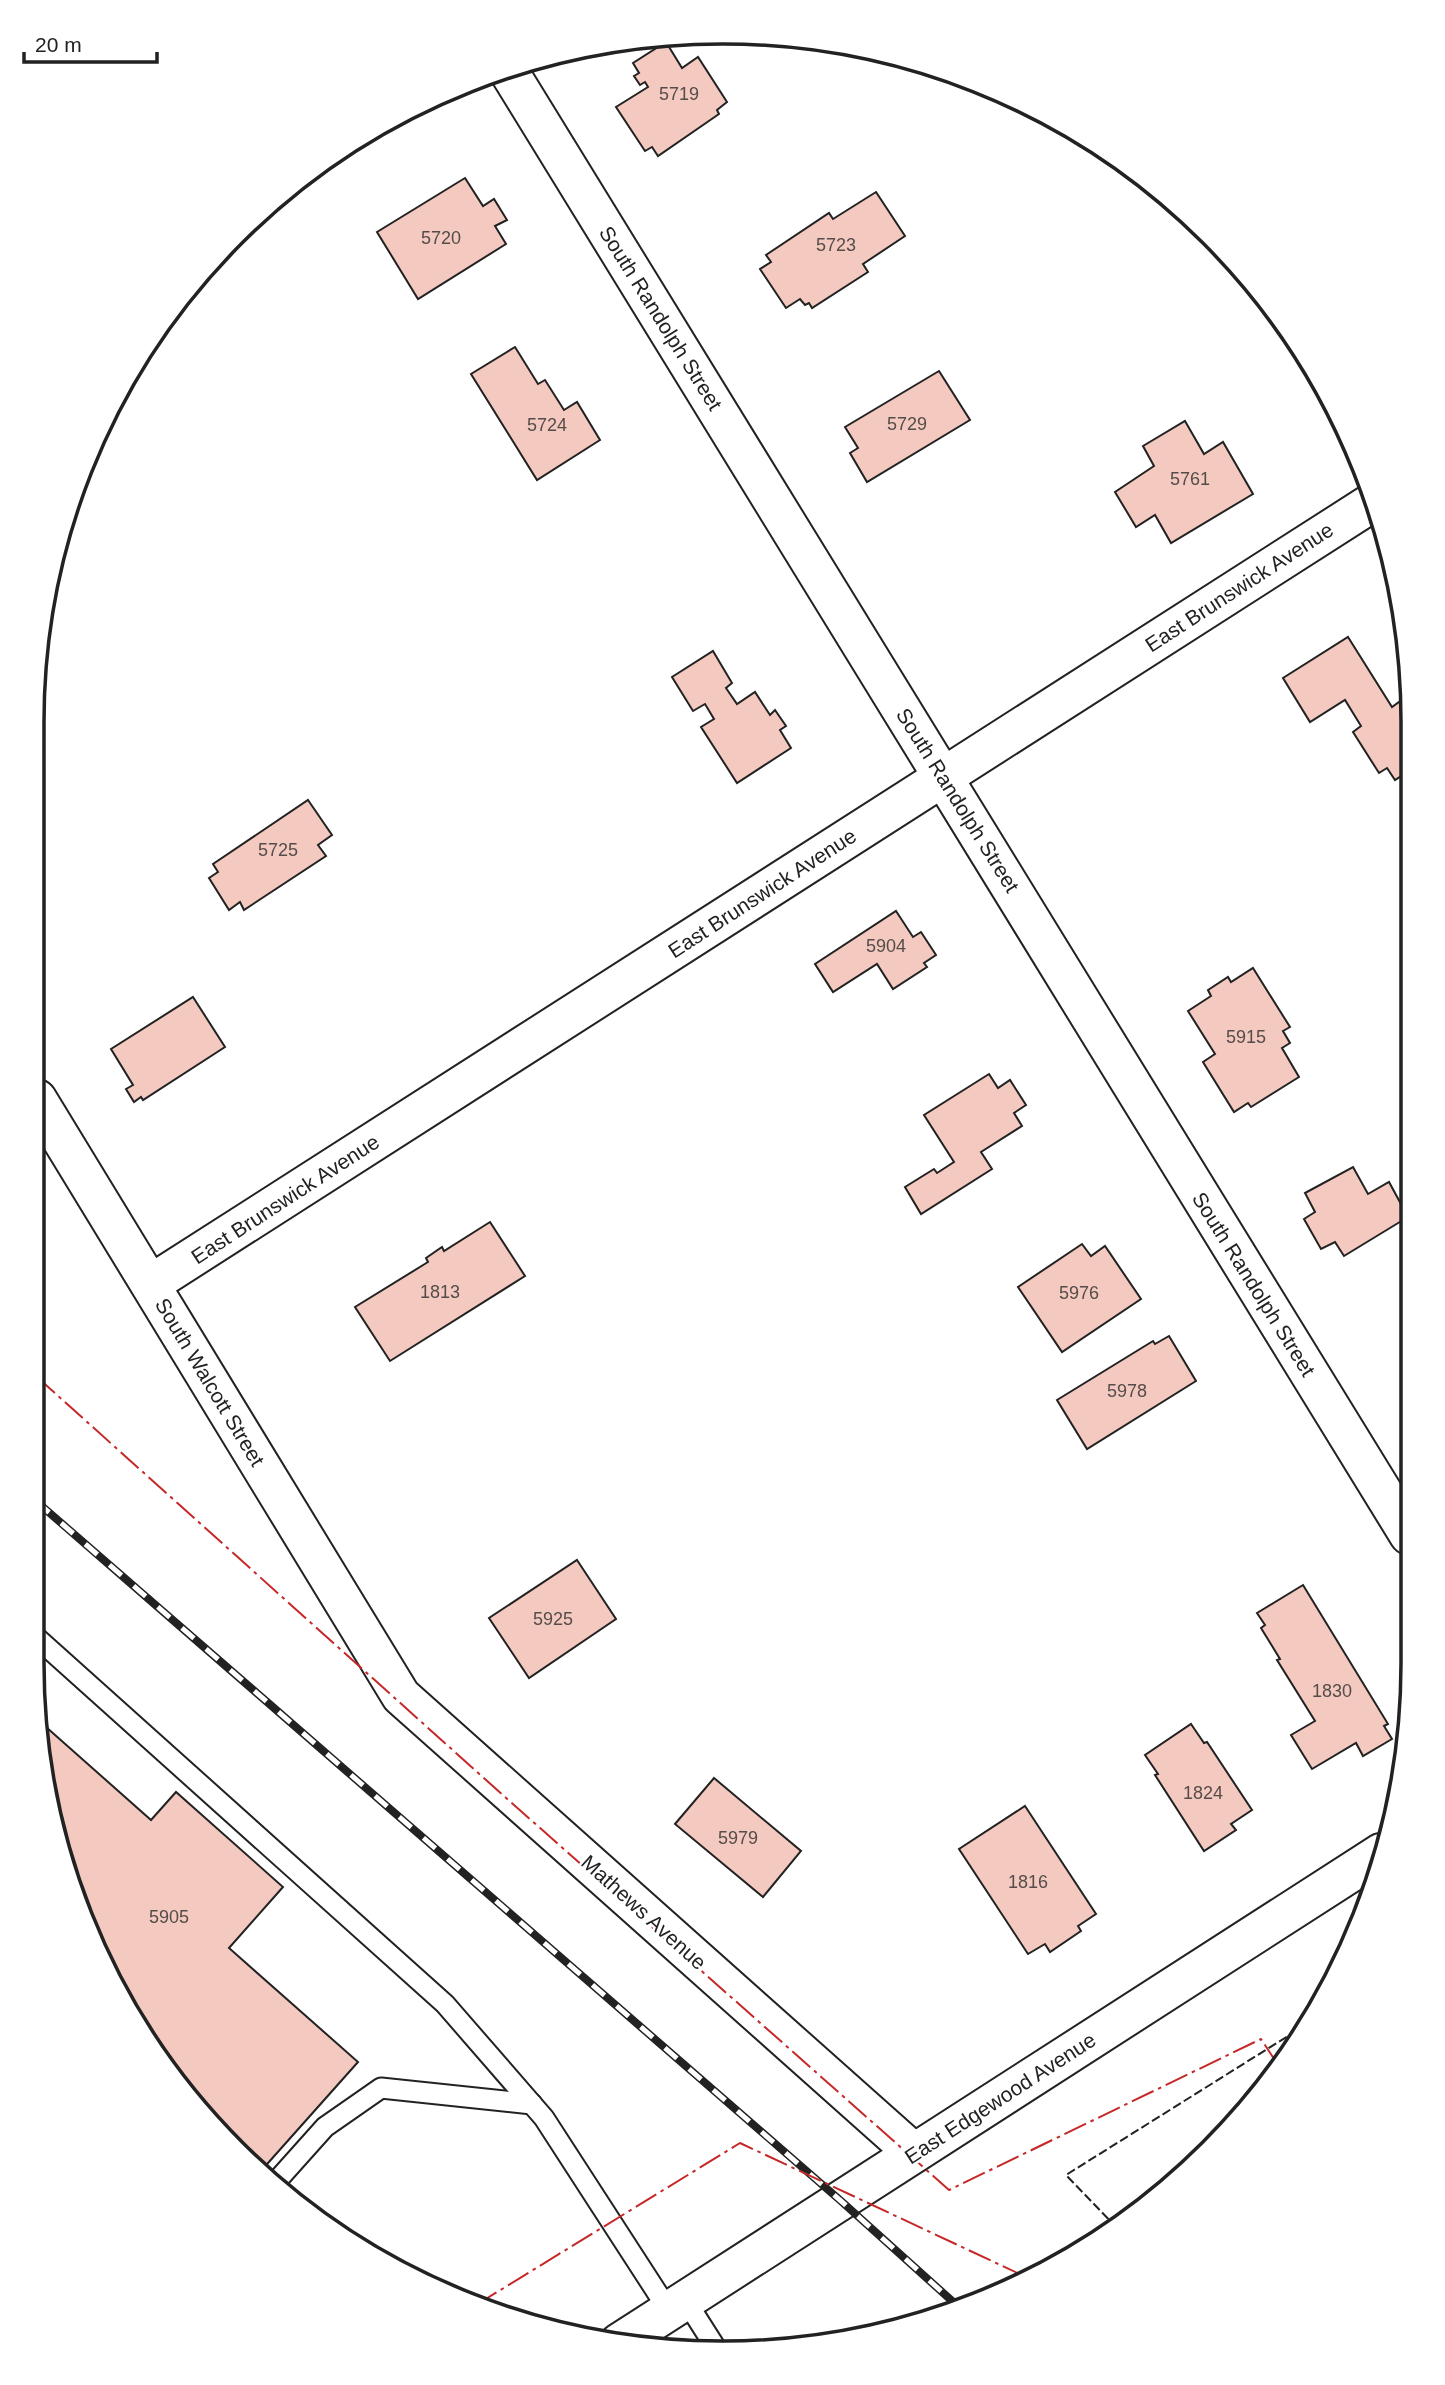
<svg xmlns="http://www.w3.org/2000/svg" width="1445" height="2385" font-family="Helvetica,sans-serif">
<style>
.building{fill:#f3c9c0;stroke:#222;stroke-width:2}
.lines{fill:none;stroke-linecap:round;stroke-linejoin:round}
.lane-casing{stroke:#222;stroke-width:23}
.street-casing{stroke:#222;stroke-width:42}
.secondary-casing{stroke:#222;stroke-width:42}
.lane{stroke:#fff;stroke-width:19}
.street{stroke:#fff;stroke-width:38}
.secondary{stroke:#fff;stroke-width:38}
.rail-casing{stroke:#222;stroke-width:8}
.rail{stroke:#fff;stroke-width:5;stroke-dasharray:16;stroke-linecap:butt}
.fence{stroke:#222;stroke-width:2;stroke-dasharray:9 3.5;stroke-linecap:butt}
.power{stroke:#c62828;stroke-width:2;stroke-dasharray:24 5 3.5 5;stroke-linecap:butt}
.labels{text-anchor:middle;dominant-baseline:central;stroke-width:5;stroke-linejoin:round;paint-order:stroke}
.number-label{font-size:18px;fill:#564c4a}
.street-label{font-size:21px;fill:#222;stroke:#fff}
.rim{fill:none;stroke:#222;stroke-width:3.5}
</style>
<rect width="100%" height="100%" fill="#fff"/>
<g class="building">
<polygon points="666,42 682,68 698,57 727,102 717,110 719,114 658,156 652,147 645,151 616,107 648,87 645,82 640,85 634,76 639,73 633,63"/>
<polygon points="465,178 483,206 494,199 507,220 495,226 506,244 418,299 377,232"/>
<polygon points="876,192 905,236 863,264 868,272 812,308 809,303 805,305 800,299 786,308 760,269 771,262 766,255 829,213 833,219"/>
<polygon points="515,347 538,384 545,380 564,410 577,402 600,440 537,480 471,374"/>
<polygon points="939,371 970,420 867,482 850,453 858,448 845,427"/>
<polygon points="1185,421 1204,454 1223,442 1253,494 1171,543 1155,515 1136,527 1115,492 1154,466 1143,446"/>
<polygon points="1348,637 1392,707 1399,702 1412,722 1412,769 1395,780 1387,768 1379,773 1353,732 1361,726 1345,700 1310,722 1283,678"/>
<polygon points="713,651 732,683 726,688 737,704 755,692 770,715 775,710 786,726 780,730 791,748 737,783 701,727 714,719 705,704 693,711 672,677"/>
<polygon points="308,800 332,835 318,845 326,856 244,910 240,902 229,910 209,878 218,872 213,864"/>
<polygon points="896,911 913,937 921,932 936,955 924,963 927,967 893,989 877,964 833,992 815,964"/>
<polygon points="1253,968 1290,1027 1283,1031 1290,1043 1282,1048 1299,1077 1251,1107 1248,1103 1234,1112 1203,1062 1215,1054 1188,1011 1211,996 1208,990 1228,977 1231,982"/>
<polygon points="193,997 225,1047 143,1100 141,1097 134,1102 126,1089 133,1085 111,1049"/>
<polygon points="989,1074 998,1088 1010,1080 1026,1105 1014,1113 1022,1126 981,1152 992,1169 921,1214 905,1187 934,1169 937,1173 954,1162 924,1115"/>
<polygon points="1353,1167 1368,1194 1389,1182 1408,1217 1344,1256 1335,1242 1321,1249 1304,1219 1315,1212 1305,1193"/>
<polygon points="490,1222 525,1276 390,1361 355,1307 428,1262 426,1258 442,1247 444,1251"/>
<polygon points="1082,1244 1091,1256 1105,1246 1141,1299 1062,1352 1018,1287"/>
<polygon points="1169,1336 1196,1381 1087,1449 1057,1400 1153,1341 1155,1344"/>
<polygon points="577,1560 616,1619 529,1678 489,1618"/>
<polygon points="1303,1585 1388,1724 1384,1726 1392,1739 1363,1756 1356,1743 1312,1769 1291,1735 1315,1721 1277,1660 1280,1659 1261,1628 1265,1625 1257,1613"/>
<polygon points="37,1719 151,1820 176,1792 283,1887 229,1948 358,2062 260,2172 234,2151 174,2083 103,1968 68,1884 37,1753"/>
<polygon points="1191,1724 1204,1743 1207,1742 1252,1810 1231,1824 1236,1830 1204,1851 1155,1775 1158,1774 1145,1755"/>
<polygon points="714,1778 801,1851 763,1897 675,1824"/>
<polygon points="1025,1806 1096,1914 1078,1926 1081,1931 1050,1952 1045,1944 1028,1954 959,1849"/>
</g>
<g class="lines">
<defs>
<g id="lane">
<polyline points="37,1638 445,2004 544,2118 669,2311"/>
<polyline points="274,2184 325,2127 381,2088 532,2104"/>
<polyline points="686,2301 719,2353"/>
</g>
<g id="street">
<polyline points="506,67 1409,1535"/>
<polyline points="37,1099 401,1696 914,2153"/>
<polyline points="151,1284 1373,502"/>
</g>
<polyline id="secondary" points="619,2343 1381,1853"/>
</defs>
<use href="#lane" class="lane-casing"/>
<use href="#street" class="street-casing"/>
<use href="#secondary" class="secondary-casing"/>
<use href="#lane" class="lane"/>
<use href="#street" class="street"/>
<use href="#secondary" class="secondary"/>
<defs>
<polyline id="rail" points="37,1502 841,2201 961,2309"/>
</defs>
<use href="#rail" class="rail-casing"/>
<use href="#rail" class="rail"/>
<polyline class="fence" points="1117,2228 1066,2175 1304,2026"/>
<g class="power">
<polyline points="37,1377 505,1797 949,2190 1261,2039 1280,2068"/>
<polyline points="476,2305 740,2143 1026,2277"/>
</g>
</g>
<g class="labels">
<g class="number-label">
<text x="679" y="94">5719</text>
<text x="441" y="238">5720</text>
<text x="836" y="245">5723</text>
<text x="907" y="424">5729</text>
<text x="547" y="425">5724</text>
<text x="1190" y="479">5761</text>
<text x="278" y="850">5725</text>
<text x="886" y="946">5904</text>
<text x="1246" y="1037">5915</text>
<text x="440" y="1292">1813</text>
<text x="1079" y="1293">5976</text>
<text x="1127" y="1391">5978</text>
<text x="553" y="1619">5925</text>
<text x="1332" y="1691">1830</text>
<text x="1203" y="1793">1824</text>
<text x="738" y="1838">5979</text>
<text x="1028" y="1882">1816</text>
<text x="169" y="1917">5905</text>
</g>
<g class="street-label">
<text transform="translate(661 318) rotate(58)">South Randolph Street</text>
<text transform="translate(1239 587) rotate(-33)">East Brunswick Avenue</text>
<text transform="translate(958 800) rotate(58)">South Randolph Street</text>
<text transform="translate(762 893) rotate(-33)">East Brunswick Avenue</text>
<text transform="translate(285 1199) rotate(-33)">East Brunswick Avenue</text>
<text transform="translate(1254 1284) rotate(58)">South Randolph Street</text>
<text transform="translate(210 1382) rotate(59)">South Walcott Street</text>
<text transform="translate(644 1912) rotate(42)">Mathews Avenue</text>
<text transform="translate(1000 2098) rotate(-33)">East Edgewood Avenue</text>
</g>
</g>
<path d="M0 0H1445V2385H0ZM722 44H723A678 678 0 0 1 1401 722V1663A678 678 0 0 1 723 2341H722A678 678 0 0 1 44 1663V722A678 678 0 0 1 722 44Z" fill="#fff" fill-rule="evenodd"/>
<path class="rim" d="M722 44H723A678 678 0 0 1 1401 722V1663A678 678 0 0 1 723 2341H722A678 678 0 0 1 44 1663V722A678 678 0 0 1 722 44Z"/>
<path d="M24 52v10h133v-10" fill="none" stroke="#222222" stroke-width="3.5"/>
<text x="35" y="52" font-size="21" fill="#222222" stroke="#ffffff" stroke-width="5" paint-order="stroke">20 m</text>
</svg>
